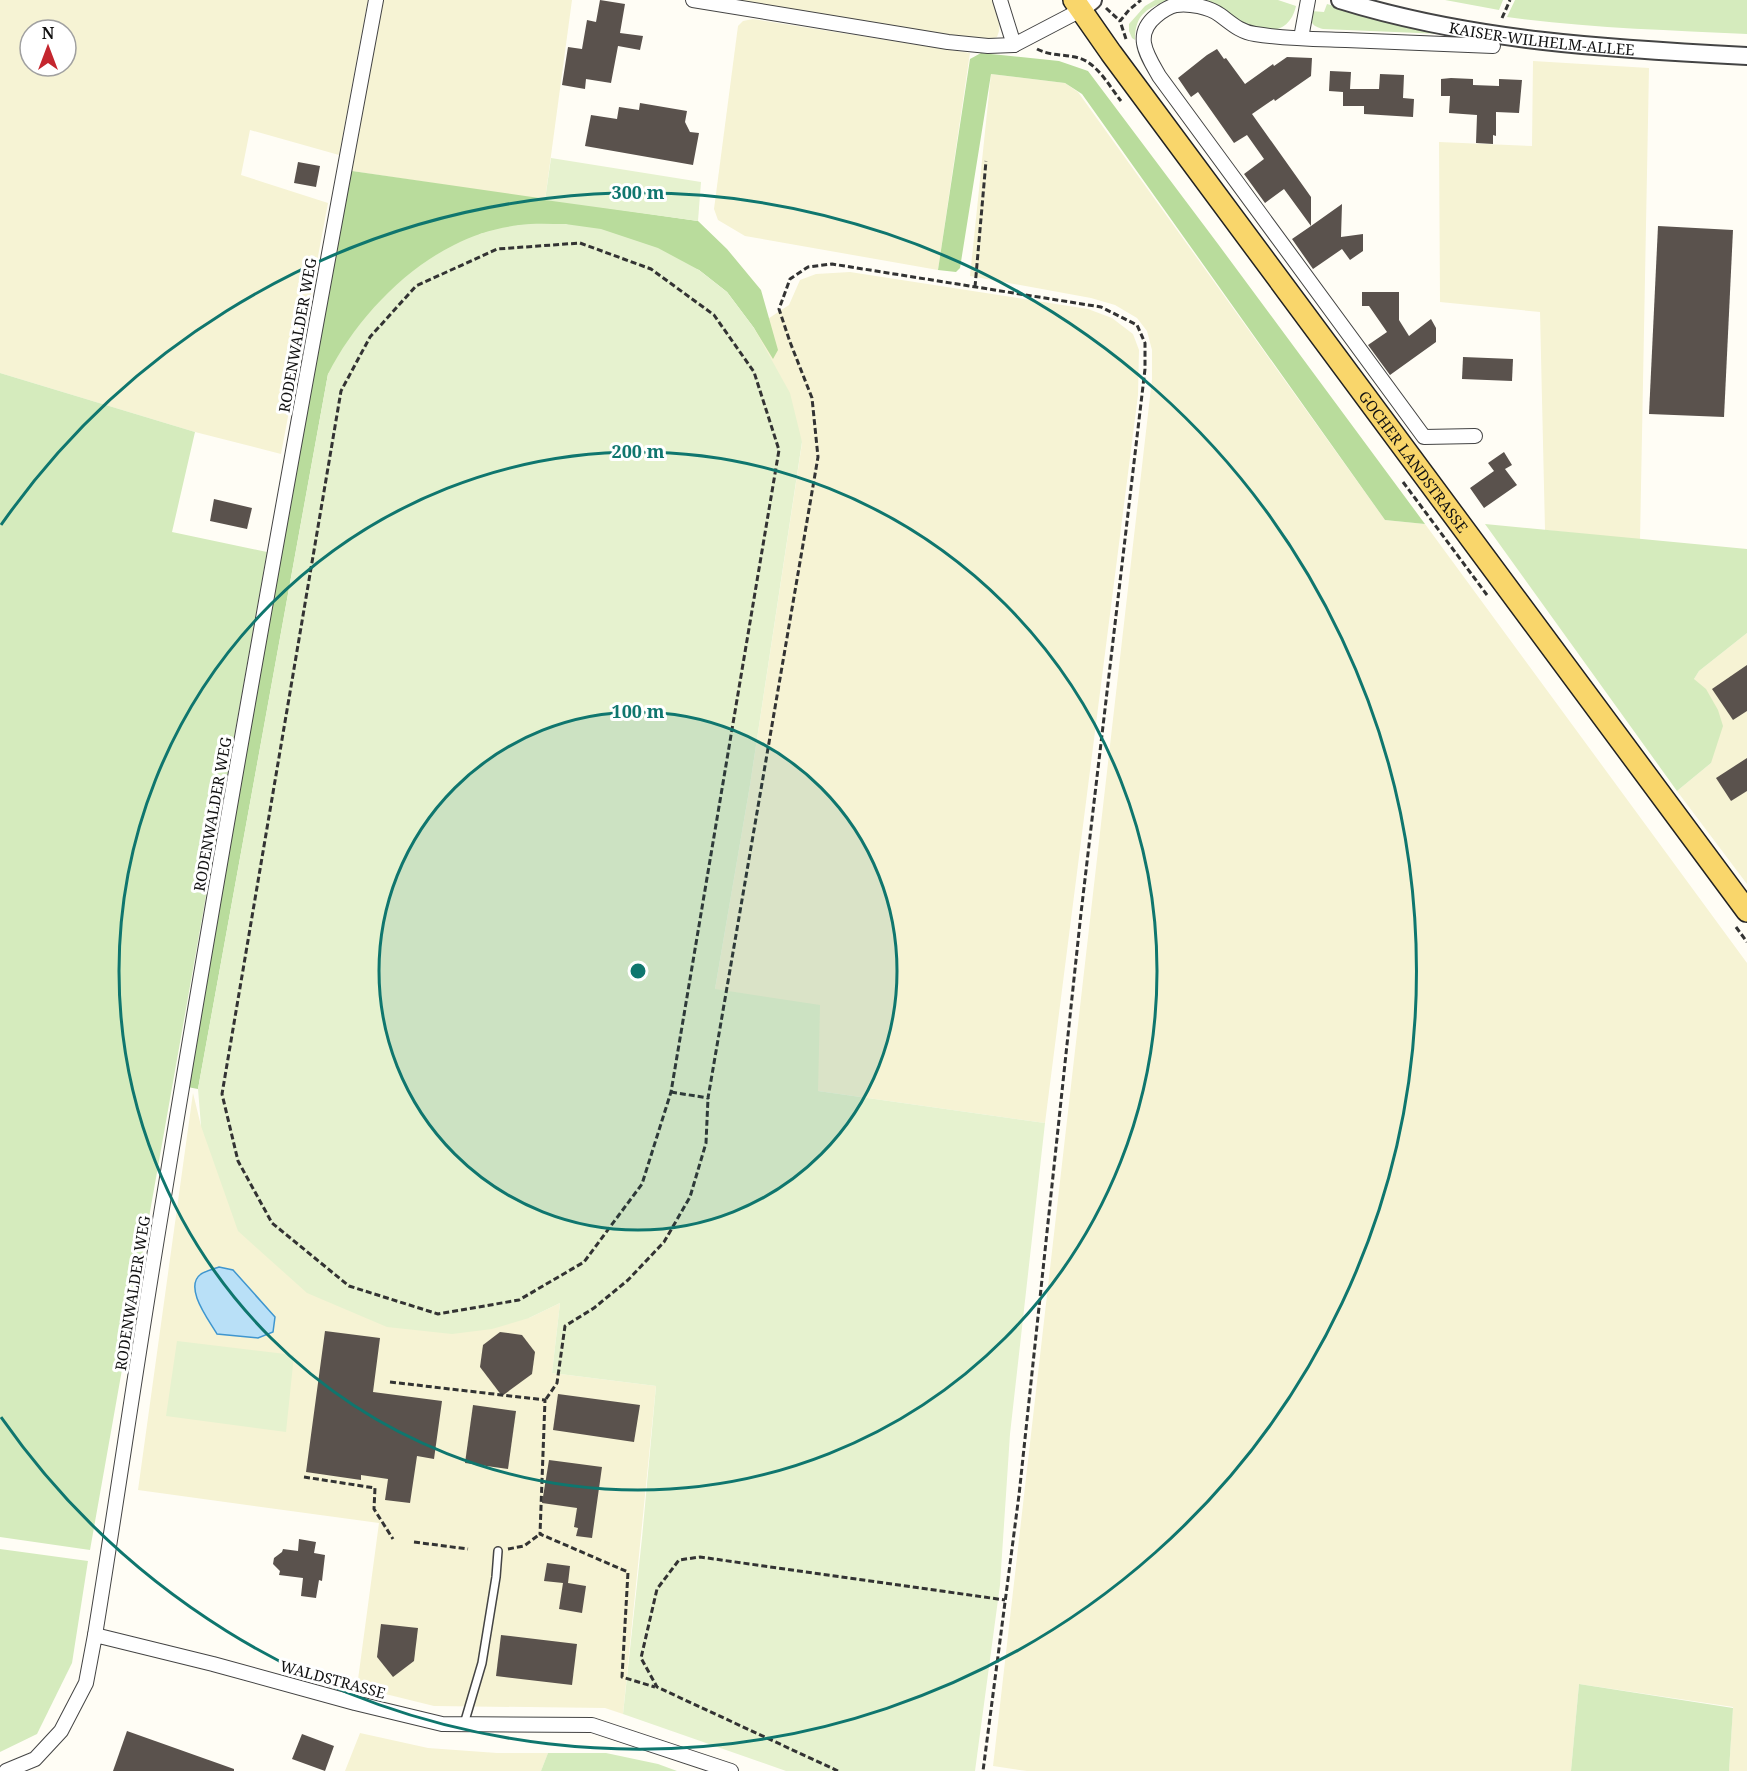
<svg xmlns="http://www.w3.org/2000/svg" width="1747" height="1771" font-family="'Noto Serif',serif">
<style>
.farmland{fill:#f6f3d4;fill-rule:evenodd}
.green{fill:#d5ebbd}
.forest{fill:#b9dc9c}
.pitch{fill:#e6f2cf}
.water{fill:#b9e0f7;stroke:#3f96cf;stroke-width:1.5}
.building{fill:#5a524d}
.lines{fill:none;stroke-linecap:round;stroke-linejoin:round}
.service-casing{stroke:#444;stroke-width:10}
.minor-casing{stroke:#444;stroke-width:16}
.tertiary-casing{stroke:#444;stroke-width:20}
.primary-casing{stroke:#222;stroke-width:24}
.path{stroke:#333;stroke-width:3;stroke-dasharray:6 3;stroke-linecap:butt}
.service{stroke:#fff;stroke-width:7}
.minor{stroke:#fff;stroke-width:14}
.tertiary{stroke:#fff;stroke-width:16}
.primary{stroke:#f9d66b;stroke-width:21}
.ring{fill:none;stroke:#0f766e;stroke-width:3}
.labels{text-anchor:middle;dominant-baseline:central;stroke-width:6;stroke-linejoin:round;paint-order:stroke}
.street-label{font-size:15px;fill:#111;stroke:#fff}
.centre{fill:#0f766e;stroke:#fff;stroke-width:3}
.ring-label{font-size:18px;text-anchor:middle;font-weight:bold;fill:#0f766e;stroke:#fff;stroke-width:6;stroke-linejoin:round;paint-order:stroke}
</style>
<rect width="100%" height="100%" fill="#fffdf5"/>
<g class="farmland">
<path d="M0,0H368L339,155L250,130L241,175L328,203L281,454L195,432L0,373ZM30,30H66V66H30Z"/>
<polygon points="383,0 572,0 545,200 352,171"/>
<polygon points="734,0 993,0 1000,20 999,31 997,37 989,40 975,40"/>
<polygon points="753,19 970,53 938,270 745,236 718,220 714,209 738,26 743,21"/>
<polygon points="1533,61 1649,68 1640,540 1545,530 1540,312 1440,302 1439,142 1532,146"/>
<polygon points="991,74 1065,83 1078,92 1385,520 1425,524 1747,963 1747,1771 1729,1771 1733,1707 1579,1684 1571,1771 1027,1771 993,1766 1152,379 1152,350 1147,331 1137,318 1115,305 1091,298 970,276"/>
<polygon points="850,272 1088,309 1112,318 1133,334 1139,350 1138,395 1045,1123 818,1091 715,989 750,785 802,443 754,328 789,305 800,280 816,274"/>
<polygon points="1747,633 1747,884 1677,791 1711,763 1694,679 1699,671"/>
<polygon points="193,1093 201,1126 529,1318 560,1303 552,1373 656,1386 623,1714 605,1708 434,1706 357,1687 379,1523 138,1490"/>
<polygon points="360,1733 428,1748 497,1753 548,1753 541,1771 345,1771"/>
</g>
<g class="green">
<path d="M1155,0H1170C1148,8 1135,13 1135,40L1132,38L1129,31V24L1145,6Z"/>
<path d="M1206,0H1278L1296,6C1290,32 1269,35 1247,25C1232,19 1222,5 1206,0Z"/>
<polygon points="1445,0 1503,0 1499,10"/>
<path d="M1515,0H1747V34C1667,30 1586,28 1507,17Z"/>
<path d="M1327,4L1354,12L1442,34L1323,29C1312,26 1310,23 1311,11L1324,12Z"/>
<polygon points="0,373 195,432 172,532 267,552 90,1550 0,1537"/>
<polygon points="1485,524 1747,549 1747,633 1699,671 1694,679 1706,689 1718,710 1723,726 1711,763 1677,791"/>
<polygon points="0,1549 88,1561 72,1663 37,1734 0,1752"/>
<polygon points="1579,1684 1733,1708 1729,1771 1571,1771"/>
<polygon points="548,1753 606,1753 658,1764 677,1771 541,1771"/>
</g>
<g class="forest">
<polygon points="981,53 1059,61 1088,71 1218,244 1425,524 1385,520 1082,94 1065,83 991,74 960,268 956,272 938,270 970,59"/>
<polygon points="352,171 698,221 727,249 761,290 778,350 773,359 754,328 727,292 699,270 565,224 521,225 480,234 328,374 198,1089 182,1086 343,178"/>
</g>
<g class="pitch">
<polygon points="551,158 701,182 698,221 545,200"/>
<path d="M565,224L601,229L658,248L699,270L727,292L754,328L790,393L802,442L750,785L715,989L820,1005L818,1091L1045,1123L1010,1434L1000,1585L975,1771H786L623,1714L642,1538L656,1386L552,1373L560,1303L529,1318L492,1329L452,1334L387,1327L307,1293L238,1231L201,1126L198,1089L328,374C354,323 401,271 454,245C474,234 497,228 519,225C534,223 550,224 565,224Z"/>
<polygon points="177,1341 294,1355 286,1432 166,1416"/>
</g>
<path class="water" d="M219,1267L233,1270L275,1317L273,1332L258,1338L217,1334C209,1320 183,1287 201,1274C206,1271 213,1269 219,1267Z"/>
<g class="building">
<polygon points="600,0 625,4 620,33 643,36 640,50 618,46 611,83 586,79 585,89 562,85 568,47 582,49 587,20 596,22"/>
<polygon points="1217,49 1224,59 1226,58 1245,84 1273,64 1274,66 1287,57 1312,58 1311,76 1275,101 1274,99 1252,114 1311,197 1311,226 1342,204 1341,237 1363,234 1363,251 1350,260 1342,249 1313,269 1292,239 1311,226 1284,189 1265,203 1244,174 1264,159 1247,135 1234,143 1198,92 1191,97 1178,78 1207,55"/>
<polygon points="1330,71 1351,72 1350,89 1379,89 1380,74 1404,75 1403,98 1414,99 1413,117 1364,114 1364,106 1343,106 1343,92 1329,91"/>
<polygon points="1451,78 1473,79 1473,85 1499,86 1499,79 1522,80 1519,113 1496,112 1496,136 1493,135 1493,144 1476,143 1477,115 1449,113 1450,96 1441,96 1441,79"/>
<polygon points="640,103 687,111 685,122 690,132 699,133 693,165 585,146 591,115 617,119 619,107 639,110"/>
<polygon points="298,162 320,166 316,187 294,183"/>
<polygon points="1658,226 1733,230 1724,417 1649,414"/>
<polygon points="1362,292 1399,292 1399,320 1409,336 1431,319 1436,328 1436,342 1390,375 1368,345 1387,332 1369,306 1362,306"/>
<polygon points="1463,357 1513,359 1512,381 1462,379"/>
<polygon points="1504,452 1512,465 1505,469 1517,485 1484,508 1470,488 1494,471 1488,463"/>
<polygon points="214,499 252,508 247,529 210,521"/>
<polygon points="1747,665 1747,711 1733,720 1712,689"/>
<polygon points="1747,758 1747,791 1731,801 1716,778"/>
<polygon points="325,1331 380,1338 373,1392 442,1401 434,1459 417,1456 410,1503 385,1500 388,1479 361,1475 361,1480 306,1472"/>
<polygon points="500,1332 522,1335 535,1352 532,1374 502,1396 480,1367 483,1345"/>
<polygon points="558,1394 640,1405 634,1442 553,1430"/>
<polygon points="473,1405 516,1411 508,1469 465,1463"/>
<polygon points="549,1460 602,1467 592,1538 576,1536 578,1528 574,1527 577,1508 542,1503"/>
<polygon points="299,1539 316,1542 314,1553 325,1555 322,1581 319,1580 316,1598 301,1596 303,1578 279,1575 280,1571 273,1564 274,1558 282,1552 283,1549 298,1551"/>
<polygon points="547,1563 570,1566 568,1583 586,1586 582,1613 559,1609 563,1583 544,1581"/>
<polygon points="381,1624 418,1628 414,1661 393,1677 377,1657"/>
<polygon points="501,1635 577,1644 572,1685 496,1676"/>
<polygon points="127,1731 234,1769 234,1771 113,1771"/>
<polygon points="302,1734 334,1746 325,1771 292,1759"/>
</g>
<g class="lines">
<defs>
<polyline id="service" points="464,1724 482,1663 496,1577 498,1551"/>
<g id="minor">
<polyline points="693,0 948,42 988,46 1014,45"/>
<polyline points="1000,0 1014,45 1081,10"/>
<polyline points="1301,38 1308,0"/>
<path d="M1475,436L1424,437L1159,76C1147,55 1133,35 1156,16C1162,11 1168,7 1176,5C1189,3 1209,7 1220,15C1231,23 1240,32 1255,34C1285,39 1316,39 1346,40C1395,42 1444,44 1493,46"/>
<path d="M95,1635C119,1487 140,1338 165,1190C230,793 302,396 376,0"/>
<polyline points="6,1771 35,1759 61,1731 86,1683 95,1635 213,1664 355,1703 442,1724 592,1725 731,1771"/>
</g>
<g id="tertiary">
<path id="s1" d="M1340,0C1472,41 1610,49 1747,56"/>
<polyline points="1081,10 1093,0"/>
</g>
<g id="primary">
<path id="s2" d="M1074,0L1111,53L1747,911"/>
</g>
</defs>
<use href="#service" class="service-casing"/>
<use href="#minor" class="minor-casing"/>
<use href="#tertiary" class="tertiary-casing"/>
<use href="#primary" class="primary-casing"/>
<g class="path">
<polyline points="1106,8 1120,21"/>
<polyline points="1502,18 1510,0"/>
<polyline points="1126,39 1120,21 1129,10 1141,0"/>
<path d="M1037,49C1050,56 1065,54 1079,58C1097,63 1110,87 1121,101"/>
<polygon points="580,243 651,269 714,315 754,372 779,450 671,1092 642,1184 584,1262 519,1300 438,1314 349,1286 272,1223 238,1161 222,1094 341,391 370,337 416,286 497,249"/>
<polyline points="975,287 986,161"/>
<polyline points="1403,482 1487,595"/>
<polyline points="1736,927 1747,942"/>
<polyline points="671,1092 708,1098 818,457 812,398 790,342 779,309 790,279 808,267 832,264 1101,307 1137,325 1145,343 1145,369 1081,913 1019,1495 983,1771"/>
<polyline points="390,1382 545,1400 540,1534 628,1572 622,1677 655,1687"/>
<polyline points="546,1399 557,1383 565,1326 594,1308 628,1280 664,1242 690,1197 706,1143 708,1098"/>
<polyline points="304,1477 375,1488 374,1509 393,1539"/>
<polyline points="414,1542 468,1549"/>
<polyline points="508,1549 524,1546 540,1534"/>
<polyline points="838,1771 657,1687 641,1658 657,1589 679,1560 700,1557 1005,1600"/>
</g>
<use href="#service" class="service"/>
<use href="#minor" class="minor"/>
<use href="#tertiary" class="tertiary"/>
<use href="#primary" class="primary"/>
</g>
<circle cx="638" cy="971" r="259" fill="#0f766e" fill-opacity=".12"/>
<g class="ring">
<circle cx="638" cy="971" r="259"/>
<circle cx="638" cy="971" r="519"/>
<path d="M1 525A778 778 0 1 1 1 1417"/>
</g>
<g class="labels">
<g class="street-label">
<text stroke="none"><textPath href="#s1" startOffset="206">KAISER-WILHELM-ALLEE</textPath></text>
<text transform="translate(297 335) rotate(-80)">RODENWALDER WEG</text>
<text stroke="none"><textPath href="#s2" startOffset="573">GOCHER LANDSTRASSE</textPath></text>
<text transform="translate(212 814) rotate(-80)">RODENWALDER WEG</text>
<text transform="translate(132 1293) rotate(-81)">RODENWALDER WEG</text>
<text transform="translate(333 1679) rotate(15)">WALDSTRASSE</text>
</g>
</g>
<circle cx="638" cy="971" r="9" class="centre"/>
<g class="ring-label">
<text x="638" y="199">300 m</text>
<text x="638" y="458">200 m</text>
<text x="638" y="718">100 m</text>
</g>
<g transform="translate(48 48)"><circle r="28" fill="#ffffff" stroke="#a0a0a0" stroke-width="1.5"/>
<path d="M0-4.5L10 22L0 15L-10 22Z" fill="#c4262e"/>
<text y="-9" font-size="16" font-weight="bold" text-anchor="middle" fill="#111111">N</text>
</g>
</svg>
